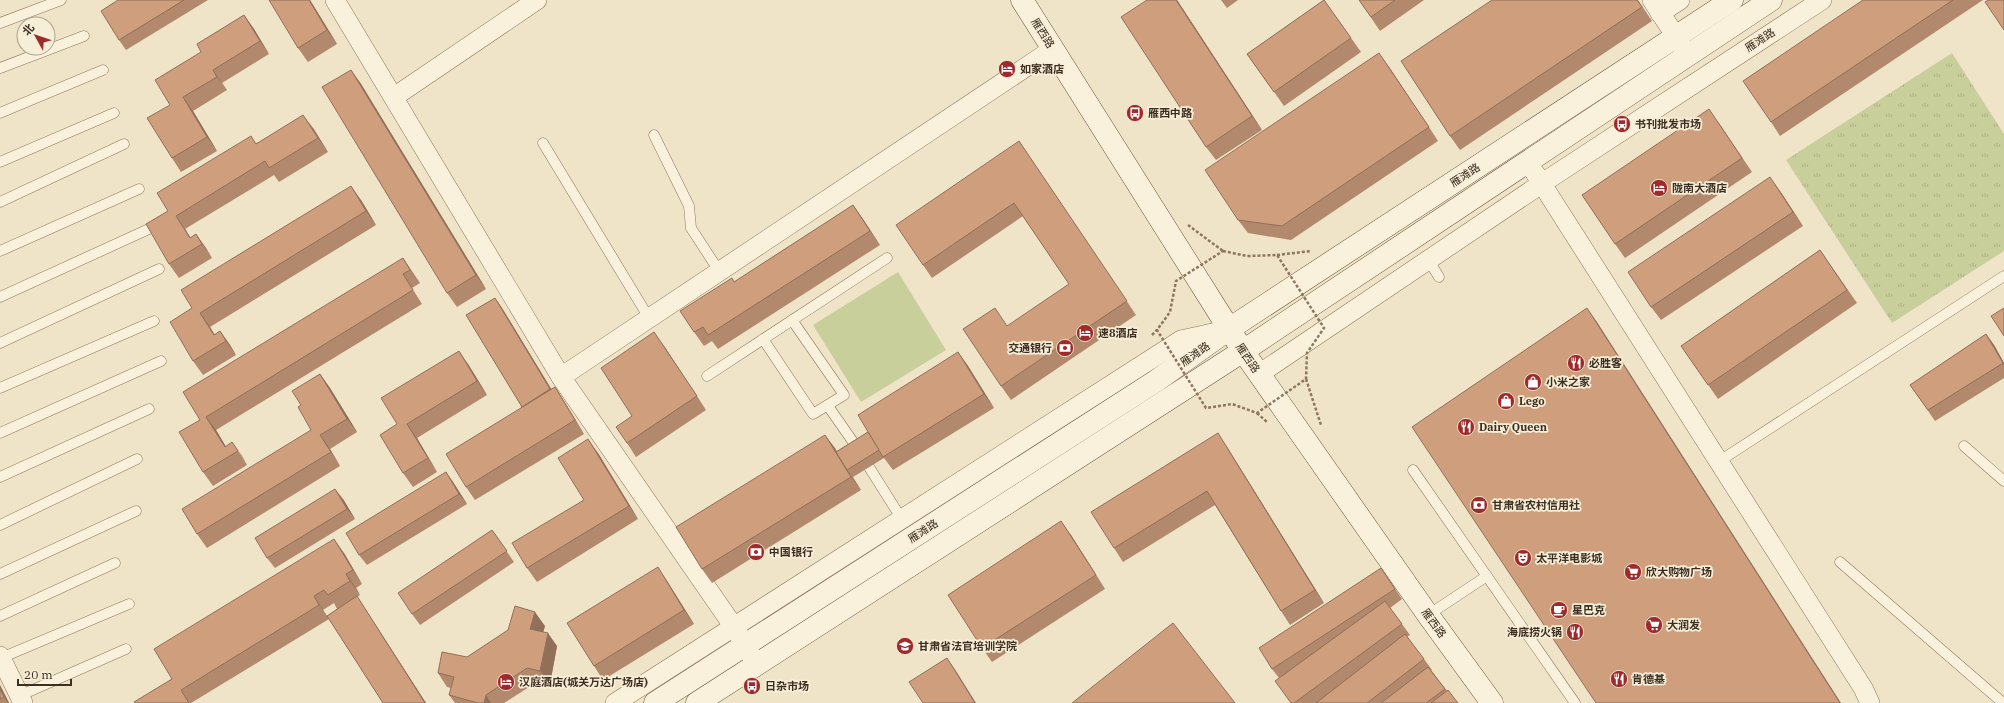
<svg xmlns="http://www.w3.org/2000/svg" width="2004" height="703" font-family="'IBM Plex Serif','Noto Sans SC',serif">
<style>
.grass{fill:url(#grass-tufts)}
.garden{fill:#c9cf9b}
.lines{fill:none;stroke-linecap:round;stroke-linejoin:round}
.service-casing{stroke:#8d765c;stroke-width:11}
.minor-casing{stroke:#8d765c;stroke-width:20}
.secondary-casing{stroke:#6f573f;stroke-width:23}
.path{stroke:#8d765c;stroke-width:2.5;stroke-dasharray:3 2;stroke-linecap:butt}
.service{stroke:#faf1dc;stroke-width:10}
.minor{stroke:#faf1dc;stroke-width:19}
.secondary{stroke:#faf1dc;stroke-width:22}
.path-bridge{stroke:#8d765c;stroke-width:2.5;stroke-dasharray:3 2;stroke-linecap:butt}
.wall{fill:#b2896c;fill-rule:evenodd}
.shaded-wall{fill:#916f58}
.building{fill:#cf9f7d;stroke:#916f58}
.labels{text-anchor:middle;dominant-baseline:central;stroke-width:3.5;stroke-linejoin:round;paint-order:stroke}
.street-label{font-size:11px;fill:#3d2e20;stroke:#f7eed8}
.poi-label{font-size:11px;font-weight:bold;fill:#3d2e20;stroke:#f7eed8;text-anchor:start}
</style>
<defs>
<pattern id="grass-tufts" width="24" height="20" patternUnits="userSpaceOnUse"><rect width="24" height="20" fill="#c9cf9b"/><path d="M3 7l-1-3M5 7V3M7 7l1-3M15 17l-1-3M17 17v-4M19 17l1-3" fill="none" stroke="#aeb285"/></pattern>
</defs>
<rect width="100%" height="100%" fill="#f0e4c8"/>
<polygon class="grass" points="1952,53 2004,134 2004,251 1892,323 1786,160"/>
<polygon class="garden" points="898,272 946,350 861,402 813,325"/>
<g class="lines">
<defs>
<g id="service">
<polyline points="0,23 61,0"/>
<polyline points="0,68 84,36"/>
<polyline points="0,113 103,70"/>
<polyline points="654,135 689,206 691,228 719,271"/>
<polyline points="543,143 649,318"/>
<polyline points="0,162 114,113"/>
<polyline points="0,202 124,144"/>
<polyline points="0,251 139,189"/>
<polyline points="1429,261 1439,277"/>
<polyline points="0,297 151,228"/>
<polyline points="763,339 813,414 844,395 792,320"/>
<polyline points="0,343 159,269"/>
<polyline points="707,376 887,258"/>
<polyline points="0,388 154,321"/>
<polyline points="828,406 858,449"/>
<polyline points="0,433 161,361"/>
<polyline points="1964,446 2004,481"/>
<polyline points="1718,462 2004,276"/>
<polyline points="869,467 903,521"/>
<polyline points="1413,470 1575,703"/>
<polyline points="0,477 149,409"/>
<polyline points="0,525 137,459"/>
<polyline points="1840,562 2003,703"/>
<polyline points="0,574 136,511"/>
<polyline points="1428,615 1487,576"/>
<polyline points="0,616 115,563"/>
<polyline points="1,658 129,604"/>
<polyline points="19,696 126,649"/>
</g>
<g id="minor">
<polyline points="335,0 561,377 734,627 757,665"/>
<polyline points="1652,0 1684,49"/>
<polyline points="1660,13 1680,0"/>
<polyline points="394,97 537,0"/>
<polyline points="1535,173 1863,688 1870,703"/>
<polyline points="1259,374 1541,184 1822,0"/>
<polyline points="561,377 1053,49"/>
<polyline points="0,656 23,703"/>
<polyline points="615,703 1181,340 1226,330"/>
</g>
<g id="secondary">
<polyline points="1022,0 1243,351 1428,615 1492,703"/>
<polyline points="655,703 1156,381 1229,329 1732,0"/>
<polyline points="697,703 1243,351 1771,0"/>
</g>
</defs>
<use href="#service" class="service-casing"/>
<use href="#minor" class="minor-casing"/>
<use href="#secondary" class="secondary-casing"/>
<g class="path">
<polyline points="1188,225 1223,251"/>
<polyline points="1277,255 1311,251"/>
<polyline points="1152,335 1157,330"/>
<polyline points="1306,379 1321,425"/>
<polyline points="1257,413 1267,422"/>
</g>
<use href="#service" class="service"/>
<use href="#minor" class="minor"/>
<use href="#secondary" class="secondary"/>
<polygon class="path-bridge" points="1223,251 1247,256 1277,255 1324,328 1307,353 1306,379 1257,413 1232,404 1206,408 1157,330 1170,312 1176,281"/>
</g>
<g class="wall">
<polygon points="118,0 208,0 126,50 119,40"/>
<polygon points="310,0 337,44 308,62 298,48"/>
<polygon points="1177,0 1262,130 1216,160 1206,147"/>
<polygon points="1221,0 1238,0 1227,8"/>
<polygon points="1324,0 1361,52 1284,106 1247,54"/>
<polygon points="1359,0 1424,0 1380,31"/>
<polygon points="1492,0 1638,0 1652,21 1460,150 1450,136"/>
<polygon points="1863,0 1983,0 1780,136 1771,122"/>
<polygon points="244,15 254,29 269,54 222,83 227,90 193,111 217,151 181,172 172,158 170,105 201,52"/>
<polygon points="1389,67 1438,141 1291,240 1248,233 1238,220"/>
<polygon points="351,70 361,84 486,289 457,307 447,293"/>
<polygon points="1719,123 1752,172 1625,258 1615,244"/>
<polygon points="313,128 328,152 279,182 274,175 185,229 191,238 196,234 212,258 179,278 169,264 168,211 256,143"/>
<polygon points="1019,141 1136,315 1011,400 1001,386 1069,284 1023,216 932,278 923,265"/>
<polygon points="1780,191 1803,226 1661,320 1651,307"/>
<polygon points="361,200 376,225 210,327 215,335 220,331 230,345 236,355 203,375 193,361 192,308"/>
<polygon points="853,205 880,245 718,349 712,341 704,346 694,332 734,282"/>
<polygon points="1820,250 1857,303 1718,399 1681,346"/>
<polygon points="403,258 420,283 412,288 422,304 216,430 226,447 232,442 247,465 213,486 203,472 200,420"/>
<polygon points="495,298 502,308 551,389 555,387 564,401 584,434 475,500 466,487 522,407 466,315"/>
<polygon points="1986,334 1994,345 2004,363 2004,378 1935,421 1910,385"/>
<polygon points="664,346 706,410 636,457 627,443 632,416"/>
<polygon points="958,352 968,366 994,408 893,470 884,458 853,477 861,490 712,583 702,569 837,451 868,432"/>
<polygon points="468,364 487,395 417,438 437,472 413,487 403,473 397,424"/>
<polygon points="320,374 330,388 357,432 330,449 340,466 207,548 197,534 311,430 301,405"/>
<polygon points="1227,447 1324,603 1290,625 1281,611 1215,505 1123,562 1114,548"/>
<polygon points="598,453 638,519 537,582 527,568 584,500"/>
<polygon points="446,472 453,482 467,504 367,565 359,555"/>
<polygon points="343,499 355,519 275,568 267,558"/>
<polygon points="492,530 514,562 420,625 412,614"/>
<polygon points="1071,535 1105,589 992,662 982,648"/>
<path d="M344,553L362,584L356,588L360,595L357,597L366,610L426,703H383L329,619L191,703H135L172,679ZM334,603L337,609L327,616L323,610Z"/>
<polygon points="1381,568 1402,599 1390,608 1410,635 1407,637 1424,659 1432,670 1431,670 1447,691 1458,703 1291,703 1279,678 1272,669"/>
<polygon points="667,581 694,624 603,680 594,666"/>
<polygon points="545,626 543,632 557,646 550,684 537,682 504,703 455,703 449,695 451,688 447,687 438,673 467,657"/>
<polygon points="0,685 9,703 0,703"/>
</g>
<g class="shaded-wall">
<polygon points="309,0 310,0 337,44 327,30"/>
<polygon points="1176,0 1177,0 1262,130 1252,116"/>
<polygon points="244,15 254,29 269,54 260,41"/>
<polygon points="1379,53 1389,67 1438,141 1429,127"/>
<polygon points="213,70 222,83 227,90 217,77"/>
<polygon points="351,70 361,84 486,289 476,275"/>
<polygon points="183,97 193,111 217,151 207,137"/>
<polygon points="303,115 313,128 328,152 318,138"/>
<polygon points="1770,177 1780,191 1803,226 1793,212"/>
<polygon points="351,186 361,200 376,225 366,211"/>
<polygon points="853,205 863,219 880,245 870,231"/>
<polygon points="176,216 185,229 196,247 190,238"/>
<polygon points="196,234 206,248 212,258 202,244"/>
<polygon points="403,258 412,272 420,283 410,270"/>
<polygon points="495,298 502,308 558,400 550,389"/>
<polygon points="1587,308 1597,322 1841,703 1840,703"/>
<polygon points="200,313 210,327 220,345 214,335"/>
<polygon points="220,331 230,345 236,355 226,341"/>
<polygon points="654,332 664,346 706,410 697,396"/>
<polygon points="1986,334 1994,345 2004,363 2004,365"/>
<polygon points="459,351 468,364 487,395 477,381"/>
<polygon points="958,352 968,366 994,408 984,394"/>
<polygon points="320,374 330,388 357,432 347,419"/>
<polygon points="555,387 564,401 584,434 575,420"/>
<polygon points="206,417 216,430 231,455 225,447"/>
<polygon points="407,424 417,438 437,472 428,458"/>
<polygon points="1218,433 1227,447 1324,603 1315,590"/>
<polygon points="320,435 330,449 340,466 331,452"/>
<polygon points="825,435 835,448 848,470 847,470 861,490 851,477"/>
<polygon points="588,439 598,453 638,519 629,506"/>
<polygon points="232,442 242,456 247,465 238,451"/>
<polygon points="446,472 453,482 467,504 459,494"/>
<polygon points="335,489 343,499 355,519 347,509"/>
<polygon points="1061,521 1071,535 1105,589 1096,575"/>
<polygon points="334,539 344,553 362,584 353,570"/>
<polygon points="658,567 667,581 694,624 684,610"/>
<polygon points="346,574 356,588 360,595 350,581"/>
<polygon points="314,596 323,610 329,619 319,605"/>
<polygon points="357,596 366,610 426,703 425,703"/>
<polygon points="535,612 545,626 540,643 530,629"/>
<polygon points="548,633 557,646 550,684 540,671"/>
<polygon points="947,658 956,671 976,703 975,703"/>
<polygon points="0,685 9,703 8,703 4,697 0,689"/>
<polygon points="486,695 491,703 484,703"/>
</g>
<g class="building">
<polygon points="118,0 184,0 119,40 101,11"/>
<polygon points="269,0 309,0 327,30 298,48"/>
<polygon points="1147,0 1176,0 1252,116 1206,147 1121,17"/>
<polygon points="1324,0 1351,38 1274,92 1247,54"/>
<polygon points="1359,0 1395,0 1371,17"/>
<polygon points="1492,0 1637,0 1642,7 1450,136 1401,61"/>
<polygon points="1863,0 1953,0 1771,122 1743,81"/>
<polygon points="1988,0 2004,0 2004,30 1985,2"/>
<polygon points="244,15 260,41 213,70 217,77 183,97 207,137 172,158 147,118 170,105 155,80 201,52 197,44"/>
<polygon points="1379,53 1429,127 1282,226 1238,220 1205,170"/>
<polygon points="351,70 476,275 447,293 322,87"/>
<polygon points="1709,109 1742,158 1615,244 1582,195"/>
<polygon points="303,115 318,138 269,168 265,161 176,216 190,238 196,234 202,244 169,264 146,224 168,211 157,193 251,136 256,144"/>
<polygon points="1019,141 1127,301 1001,386 963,329 995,308 1007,326 1069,284 1014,203 923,265 896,225"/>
<polygon points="1770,177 1793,212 1651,307 1628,272"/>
<polygon points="351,186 366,211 200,313 214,335 220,331 226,341 193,361 170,322 192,308 181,290"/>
<polygon points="853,205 870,231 708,335 703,327 694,332 680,311 732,278 734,282"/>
<polygon points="1820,250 1847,290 1708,385 1681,346"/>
<polygon points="403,258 410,270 403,274 413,290 206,417 225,447 232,442 238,451 203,472 179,432 200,420 183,392"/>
<polygon points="495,298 550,389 522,407 466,315"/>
<polygon points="1587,308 1840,703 1596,703 1412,427"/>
<polygon points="2004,308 2004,336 1991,316"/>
<polygon points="654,332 697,396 627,443 616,427 632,416 601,368"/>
<polygon points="1986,334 2003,363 1928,410 1910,385"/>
<polygon points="459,351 477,381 407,424 428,458 403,473 380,435 397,424 381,398"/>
<polygon points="958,352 984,394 883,457 858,415"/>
<polygon points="320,374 347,419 320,435 331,452 197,534 182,509 311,430 298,407 301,405 292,391"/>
<polygon points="555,387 575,420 466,487 446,454"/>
<polygon points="868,432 879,450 847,470 836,452"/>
<polygon points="1218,433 1315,590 1281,611 1207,491 1114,548 1091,512"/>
<polygon points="825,435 851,477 702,569 676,527"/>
<polygon points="588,439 629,506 527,568 512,543 584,500 558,458"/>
<polygon points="446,472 459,494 359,555 346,533"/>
<polygon points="335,489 347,509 267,558 255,538"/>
<polygon points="1061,521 1096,575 982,648 948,595"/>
<polygon points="492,530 507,551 412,614 398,593"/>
<polygon points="334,539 353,570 346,574 350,581 328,595 324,590 314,596 319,605 181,690 189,703 135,703 134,702 172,679 154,649"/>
<polygon points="658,567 684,610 594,666 567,623"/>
<polygon points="1381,568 1395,589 1272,669 1259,648"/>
<polygon points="357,596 425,703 383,703 327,616"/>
<polygon points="1385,601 1402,624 1294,703 1291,703 1275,681"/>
<polygon points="515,606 535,612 530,629 548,633 540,671 527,668 486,695 484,703 478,703 449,695 454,677 438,673 442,652 467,657 508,630"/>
<polygon points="1173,623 1235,703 1072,703"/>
<polygon points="1405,634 1424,659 1367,703 1316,703"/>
<polygon points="947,658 975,703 923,703 909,682"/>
<polygon points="1428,667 1445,689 1426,703 1381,703"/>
<polygon points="0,689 4,697 0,699"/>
<polygon points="1448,690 1458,703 1431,703"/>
</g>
<defs>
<symbol id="hotel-disc" viewBox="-11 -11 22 22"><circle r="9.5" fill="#9e2a2b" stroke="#f7eed8"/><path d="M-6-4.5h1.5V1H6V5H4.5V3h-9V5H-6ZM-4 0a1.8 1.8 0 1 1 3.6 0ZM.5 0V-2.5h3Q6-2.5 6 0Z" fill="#fff"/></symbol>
<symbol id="bus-disc" viewBox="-11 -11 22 22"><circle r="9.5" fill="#9e2a2b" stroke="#f7eed8"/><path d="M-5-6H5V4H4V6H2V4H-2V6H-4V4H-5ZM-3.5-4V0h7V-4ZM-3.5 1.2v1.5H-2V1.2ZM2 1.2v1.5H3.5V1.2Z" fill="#fff"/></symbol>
<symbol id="bank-disc" viewBox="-11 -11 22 22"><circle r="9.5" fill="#9e2a2b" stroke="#f7eed8"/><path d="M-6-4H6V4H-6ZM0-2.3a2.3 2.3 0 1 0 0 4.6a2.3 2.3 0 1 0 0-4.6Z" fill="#fff"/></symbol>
<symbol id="restaurant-disc" viewBox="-11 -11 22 22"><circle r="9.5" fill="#9e2a2b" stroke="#f7eed8"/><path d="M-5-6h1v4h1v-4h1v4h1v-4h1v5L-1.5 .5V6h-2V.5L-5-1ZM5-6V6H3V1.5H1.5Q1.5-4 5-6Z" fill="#fff"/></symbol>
<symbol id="shop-disc" viewBox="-11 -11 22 22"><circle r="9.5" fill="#9e2a2b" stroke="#f7eed8"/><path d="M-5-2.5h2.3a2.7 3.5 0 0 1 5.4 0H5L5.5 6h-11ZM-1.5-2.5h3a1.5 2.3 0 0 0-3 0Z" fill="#fff"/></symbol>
<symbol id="theatre-disc" viewBox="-11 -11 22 22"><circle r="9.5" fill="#9e2a2b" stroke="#f7eed8"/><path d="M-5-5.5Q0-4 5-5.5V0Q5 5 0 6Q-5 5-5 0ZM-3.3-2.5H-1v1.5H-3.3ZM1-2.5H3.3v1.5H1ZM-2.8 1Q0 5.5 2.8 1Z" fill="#fff"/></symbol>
<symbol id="supermarket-disc" viewBox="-11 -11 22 22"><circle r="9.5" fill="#9e2a2b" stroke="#f7eed8"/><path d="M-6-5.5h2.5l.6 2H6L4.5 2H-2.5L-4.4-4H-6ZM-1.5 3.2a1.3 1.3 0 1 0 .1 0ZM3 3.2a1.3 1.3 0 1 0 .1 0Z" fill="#fff"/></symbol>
<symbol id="cafe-disc" viewBox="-11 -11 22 22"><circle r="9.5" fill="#9e2a2b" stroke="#f7eed8"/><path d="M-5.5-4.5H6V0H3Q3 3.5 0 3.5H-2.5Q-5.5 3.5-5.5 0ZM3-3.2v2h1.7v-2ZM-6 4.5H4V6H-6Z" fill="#fff"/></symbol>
<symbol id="university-disc" viewBox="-11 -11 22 22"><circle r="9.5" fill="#9e2a2b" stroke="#f7eed8"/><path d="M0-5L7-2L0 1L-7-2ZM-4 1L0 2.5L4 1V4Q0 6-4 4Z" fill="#fff"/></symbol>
</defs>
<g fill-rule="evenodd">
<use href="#hotel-disc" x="997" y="59" width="20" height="20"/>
<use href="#bus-disc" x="1125" y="103" width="20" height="20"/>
<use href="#bus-disc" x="1612" y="114" width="20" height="20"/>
<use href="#hotel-disc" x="1649" y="178" width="20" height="20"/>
<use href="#hotel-disc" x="1075" y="323" width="20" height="20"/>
<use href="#bank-disc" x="1055" y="338" width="20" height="20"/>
<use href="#restaurant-disc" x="1566" y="353" width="20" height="20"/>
<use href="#shop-disc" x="1523" y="372" width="20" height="20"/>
<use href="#shop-disc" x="1496" y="391" width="20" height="20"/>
<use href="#restaurant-disc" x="1456" y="417" width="20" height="20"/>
<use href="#bank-disc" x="1469" y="495" width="20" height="20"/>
<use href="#bank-disc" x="746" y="542" width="20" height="20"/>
<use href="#theatre-disc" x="1513" y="548" width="20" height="20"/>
<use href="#supermarket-disc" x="1623" y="562" width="20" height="20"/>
<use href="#cafe-disc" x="1549" y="600" width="20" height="20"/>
<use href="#supermarket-disc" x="1644" y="615" width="20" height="20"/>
<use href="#restaurant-disc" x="1565" y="622" width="20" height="20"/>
<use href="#university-disc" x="895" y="636" width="20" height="20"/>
<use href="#restaurant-disc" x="1609" y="669" width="20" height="20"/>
<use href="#hotel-disc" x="496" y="672" width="20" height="20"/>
<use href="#bus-disc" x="742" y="676" width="20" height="20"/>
</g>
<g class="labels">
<g class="street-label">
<text transform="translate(1043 33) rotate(58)">雁西路</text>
<text transform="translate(1760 40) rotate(-33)">雁滩路</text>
<text transform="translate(1465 175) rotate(-33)">雁滩路</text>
<text transform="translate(1195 354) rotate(-35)">雁滩路</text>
<text transform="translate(1248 358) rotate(56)">雁西路</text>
<text transform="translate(923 531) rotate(-33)">雁滩路</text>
<text transform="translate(1434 623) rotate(54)">雁西路</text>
</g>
<g class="poi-label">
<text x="1020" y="69">如家酒店</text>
<text x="1148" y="113">雁西中路</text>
<text x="1635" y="124">书刊批发市场</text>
<text x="1672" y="188">陇南大酒店</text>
<text x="1098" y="333">速8酒店</text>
<text x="1052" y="348" text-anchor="end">交通银行</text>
<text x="1589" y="363">必胜客</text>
<text x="1546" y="382">小米之家</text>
<text x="1519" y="401">Lego</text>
<text x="1479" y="427">Dairy Queen</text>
<text x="1492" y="505">甘肃省农村信用社</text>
<text x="769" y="552">中国银行</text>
<text x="1536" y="558">太平洋电影城</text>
<text x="1646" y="572">欣大购物广场</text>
<text x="1572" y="610">星巴克</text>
<text x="1667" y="625">大润发</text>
<text x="1562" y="632" text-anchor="end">海底捞火锅</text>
<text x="918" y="646">甘肃省法官培训学院</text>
<text x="1632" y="679">肯德基</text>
<text x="519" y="682">汉庭酒店(城关万达广场店)</text>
<text x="765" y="686">日杂市场</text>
</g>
</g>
<g transform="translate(36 36) rotate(310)"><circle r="19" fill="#f7eed8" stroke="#ada18e"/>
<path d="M0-3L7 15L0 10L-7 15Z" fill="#9e2a2b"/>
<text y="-6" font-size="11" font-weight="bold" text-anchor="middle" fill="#3d2e20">北</text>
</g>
<path d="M18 679v6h53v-6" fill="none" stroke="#3d2e20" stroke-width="2"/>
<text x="24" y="679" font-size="12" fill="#3d2e20" stroke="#f7eed8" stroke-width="3" paint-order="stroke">20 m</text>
</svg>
